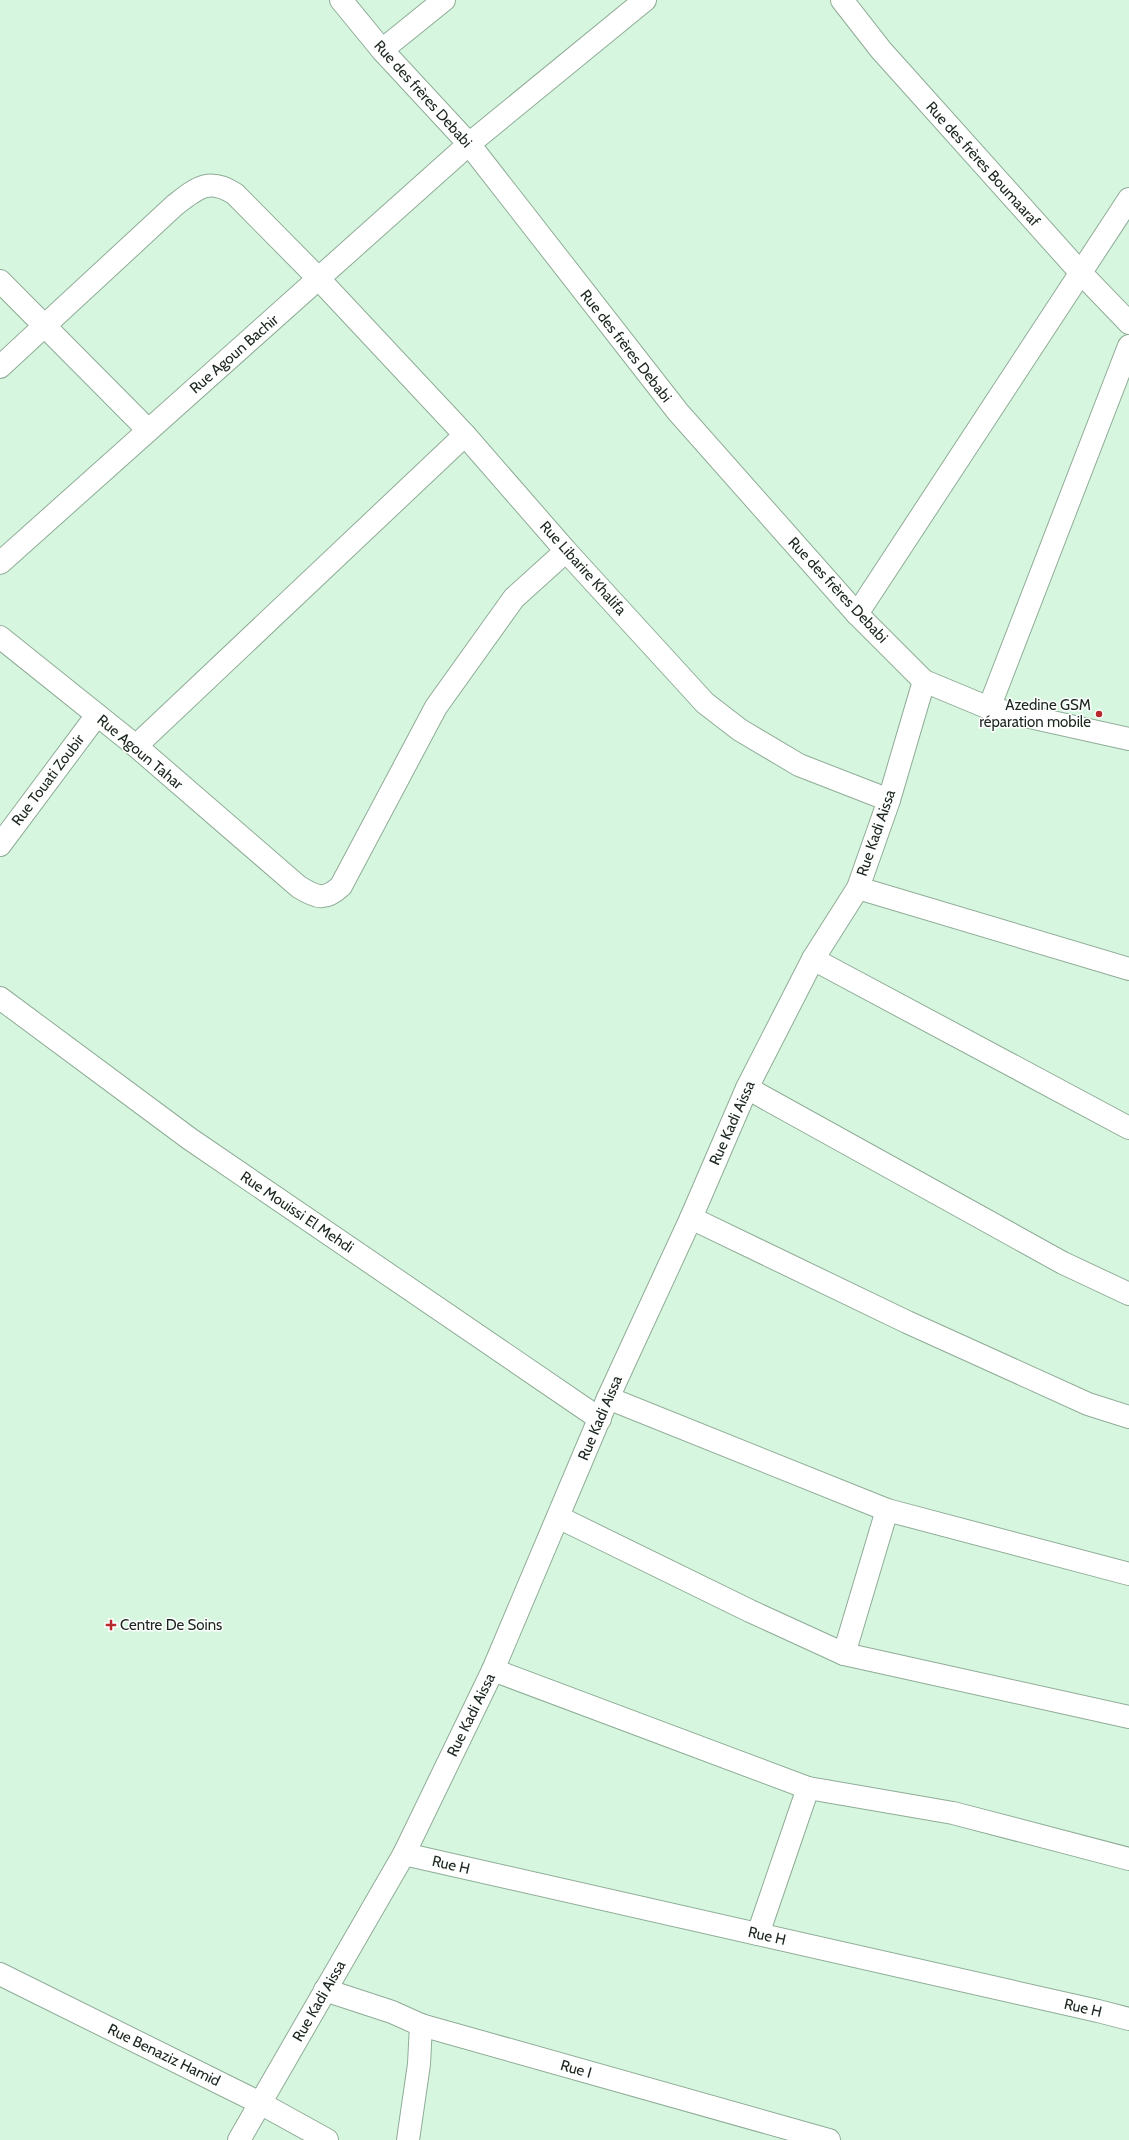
<svg xmlns="http://www.w3.org/2000/svg" width="1129" height="2140" font-family="Cabin,sans-serif">
<style>
.lines{fill:none;stroke-linecap:round;stroke-linejoin:round}
.minor-casing{stroke:#8fac97;stroke-width:24}
.major-casing{stroke:#8fac97;stroke-width:24}
.minor{stroke:#fff;stroke-width:22}
.major{stroke:#fff;stroke-width:22}
.poi-dot{fill:#b8282d;stroke:#fff;stroke-width:1.5}
.labels{text-anchor:middle;dominant-baseline:central;stroke-width:3;stroke-linejoin:round;paint-order:stroke}
.street-label{font-size:15px;fill:#1b261e;stroke:#fff}
.poi-label{font-size:15px;fill:#1b261e;stroke:#fff;text-anchor:end}
</style>
<rect width="100%" height="100%" fill="#d7f6df"/>
<g class="lines">
<defs>
<g id="minor">
<polyline points="842,0 881,50 1080,272 1129,323"/>
<polyline points="382,50 444,0"/>
<polyline points="0,281 148,430"/>
<path d="M0,367L175,205C197,188 209,177 235,194L319,279L465,435L566,551L705,703L740,730L799,765L889,800"/>
<polyline points="0,563 469,144 645,0"/>
<path d="M0,637L136,746L299,887C317,898 325,901 341,886L436,707L514,598L566,551"/>
<polyline points="136,746 465,435"/>
<polyline points="0,845 97,715"/>
<polyline points="858,888 1129,969"/>
<polyline points="813,959 1129,1128"/>
<polyline points="0,998 190,1139 600,1419"/>
<polyline points="747,1088 1063,1263 1129,1294"/>
<polyline points="691,1218 907,1322 1088,1404 1129,1417"/>
<polyline points="608,1398 887,1510 1129,1574"/>
<polyline points="558,1517 750,1611 844,1654 1129,1717"/>
<polyline points="844,1654 887,1510"/>
<polyline points="493,1670 808,1788 953,1813 1129,1859"/>
<polyline points="404,1854 1098,2011 1129,2019"/>
<polyline points="758,1934 808,1788"/>
<polyline points="0,1974 260,2103 327,2140"/>
<polyline points="325,1990 392,2012 421,2025 829,2140"/>
<polyline points="408,2140 419,2064 421,2025"/>
</g>
<g id="major">
<polyline points="341,0 382,50 469,144 678,412 857,614 924,681 989,708 1129,739"/>
<polyline points="857,614 1129,199"/>
<polyline points="989,708 1129,346"/>
<polyline points="239,2140 404,1854 493,1670 608,1398 691,1218 747,1088 813,959 858,888 889,800 924,681"/>
</g>
</defs>
<use href="#minor" class="minor-casing"/>
<use href="#major" class="major-casing"/>
<use href="#minor" class="minor"/>
<use href="#major" class="major"/>
</g>
<g class="poi-dot">
<circle cx="1099" cy="714" r="4"/>
<path d="M109 1619h4v4h4v4h-4v4h-4v-4h-4v-4h4z"/>
</g>
<g class="labels">
<g class="street-label">
<text transform="translate(423 94) rotate(48)">Rue des frères Debabi</text>
<text transform="translate(983 164) rotate(48)">Rue des frères Boumaaraf</text>
<text transform="translate(626 346) rotate(52)">Rue des frères Debabi</text>
<text transform="translate(234 354) rotate(-41)">Rue Agoun Bachir</text>
<text transform="translate(583 568) rotate(48)">Rue Libarire Khalifa</text>
<text transform="translate(838 590) rotate(47)">Rue des frères Debabi</text>
<text transform="translate(140 752) rotate(40)">Rue Agoun Tahar</text>
<text transform="translate(48 780) rotate(-53)">Rue Touati Zoubir</text>
<text transform="translate(876 833) rotate(-71)">Rue Kadi Aissa</text>
<text transform="translate(732 1123) rotate(-66)">Rue Kadi Aissa</text>
<text transform="translate(297 1212) rotate(34)">Rue Mouissi El Mehdi</text>
<text transform="translate(600 1418) rotate(-67)">Rue Kadi Aissa</text>
<text transform="translate(471 1715) rotate(-64)">Rue Kadi Aissa</text>
<text transform="translate(451 1865) rotate(13)">Rue H</text>
<text transform="translate(767 1936) rotate(13)">Rue H</text>
<text transform="translate(319 2001) rotate(-60)">Rue Kadi Aissa</text>
<text transform="translate(1083 2008) rotate(13)">Rue H</text>
<text transform="translate(164 2055) rotate(26)">Rue Benaziz Hamid</text>
<text transform="translate(576 2069) rotate(16)">Rue I</text>
</g>
<g class="poi-label">
<text x="1091" y="705">Azedine GSM<tspan x="1091" dy="17">réparation mobile</tspan></text>
<text x="120" y="1625" text-anchor="start">Centre De Soins</text>
</g>
</g>
</svg>
